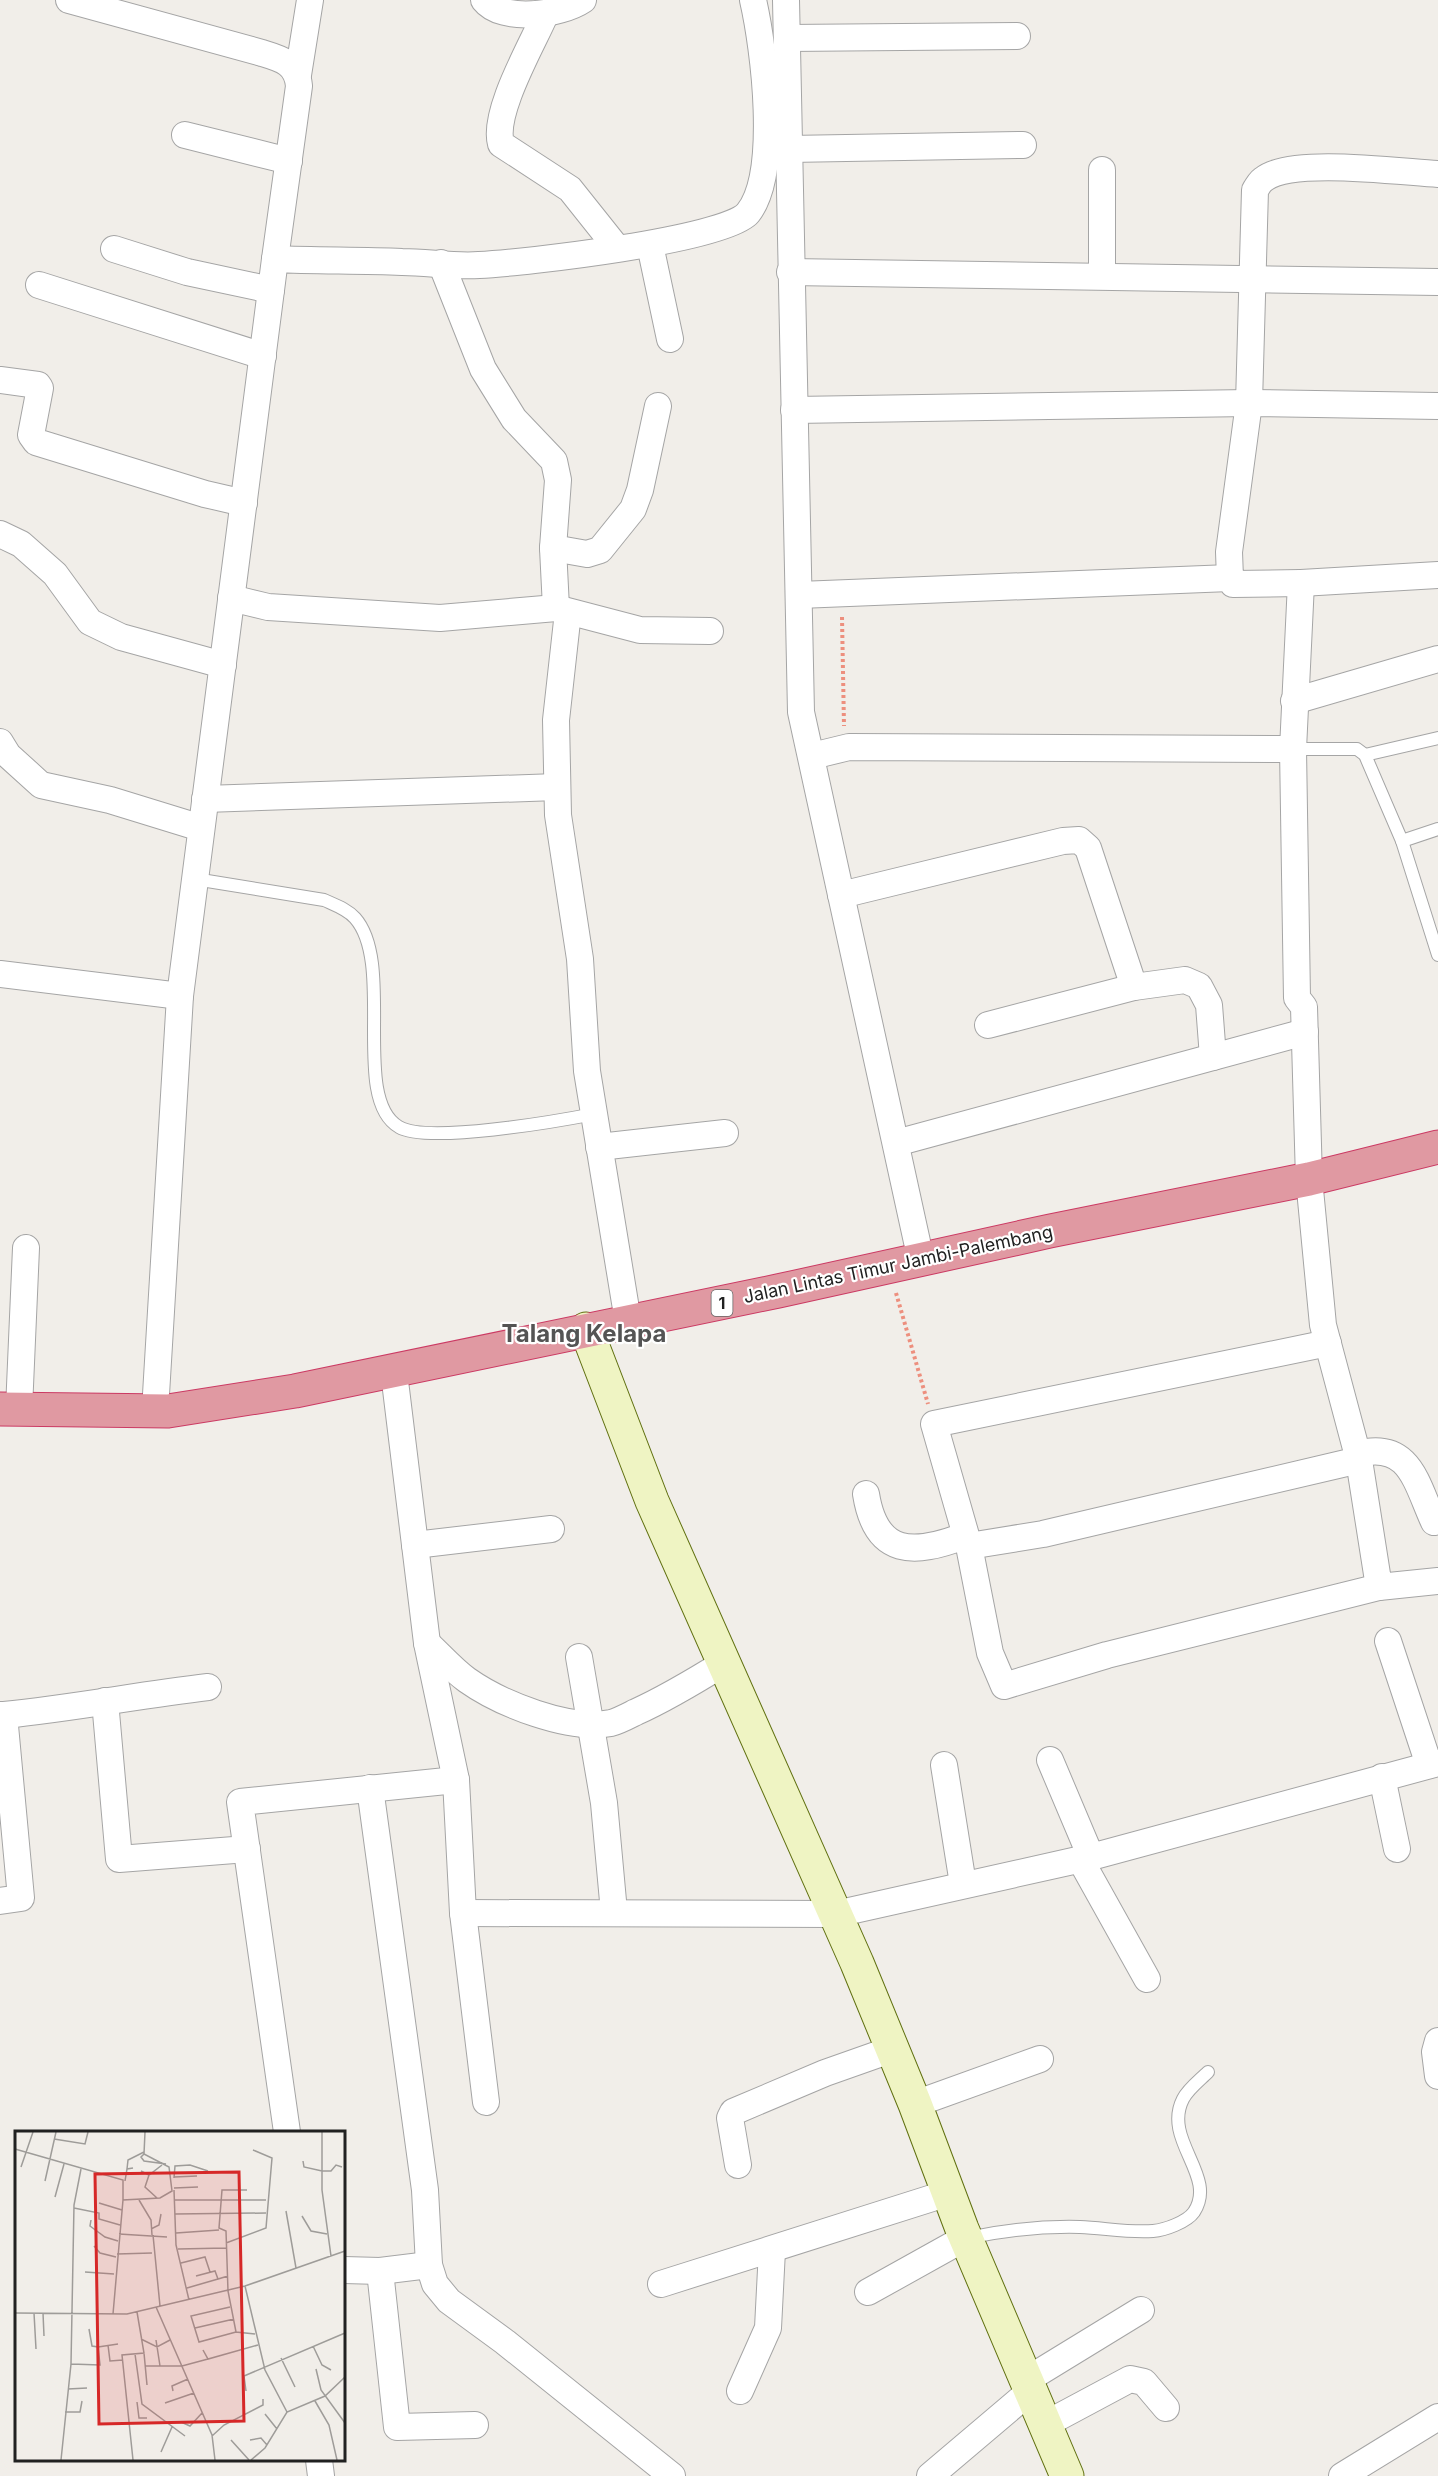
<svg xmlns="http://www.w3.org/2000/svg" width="1438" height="2476" font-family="Inter,sans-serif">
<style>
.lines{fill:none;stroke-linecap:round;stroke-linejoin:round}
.lane-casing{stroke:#a5a5a5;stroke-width:14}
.street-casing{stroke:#a5a5a5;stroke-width:28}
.secondary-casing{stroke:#607010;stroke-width:35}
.highway-casing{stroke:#cb3a63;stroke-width:35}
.path{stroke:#ed8f7e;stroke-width:4;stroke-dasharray:3 3;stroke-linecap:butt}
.lane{stroke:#fff;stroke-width:12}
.street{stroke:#fff;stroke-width:26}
.secondary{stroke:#eff4c3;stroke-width:33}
.highway{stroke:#e099a2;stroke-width:33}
.labels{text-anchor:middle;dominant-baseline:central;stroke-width:4.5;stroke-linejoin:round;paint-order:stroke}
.shield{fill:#fff;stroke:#646464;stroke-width:1.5}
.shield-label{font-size:16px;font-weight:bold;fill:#212121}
.street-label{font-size:18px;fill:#212121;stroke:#fff}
.district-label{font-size:24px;font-weight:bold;fill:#545454;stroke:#fff}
.inset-road{fill:none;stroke:#9e9c99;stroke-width:1.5}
.view{fill:#d62828;fill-opacity:0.15;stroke:#d62828;stroke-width:3}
.inset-edge{fill:none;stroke:#212121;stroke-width:3}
</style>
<rect width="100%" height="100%" fill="#f1eee9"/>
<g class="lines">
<defs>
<g id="lane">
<polyline points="1293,749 1357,749 1365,755 1402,841 1438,955"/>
<polyline points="1365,755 1438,738"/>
<polyline points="1402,841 1438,829"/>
<path d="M195,879L324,900C335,905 347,909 355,918C396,964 350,1099 399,1127C427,1144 558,1121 594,1114"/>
<path d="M967,2238C1005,2230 1041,2226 1080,2227C1104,2228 1130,2233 1153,2231C1165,2230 1187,2222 1194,2212C1218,2176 1162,2140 1183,2099C1188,2089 1200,2080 1208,2072"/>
</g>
<g id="street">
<path d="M69,0L262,53C282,59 297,63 299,86L275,259"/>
<path d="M484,0C502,23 561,15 583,0"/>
<polyline points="786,0 801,712 921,1260"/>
<path d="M545,15C532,45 492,113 501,144L570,189L617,248"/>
<polyline points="787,38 1017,36"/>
<polyline points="298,75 310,0"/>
<polyline points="185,135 289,161"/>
<polyline points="789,149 1023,145"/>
<path d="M1438,174C1401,172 1291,157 1264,179C1260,181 1258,186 1255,190L1249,403L1229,552L1230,578L1233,584L1301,583L1293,749L1297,998L1304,1007L1309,1179L1323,1325L1359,1460L1379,1587L1438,1581"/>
<polyline points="650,245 670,339"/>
<polyline points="114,249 187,272 271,290"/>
<polyline points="441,263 483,369 514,419 554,461 558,480 553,548 556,608"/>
<polyline points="790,272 1438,282"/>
<polyline points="1102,275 1102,170"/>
<polyline points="39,285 263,356"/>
<polyline points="0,380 38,385 40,388 31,435 36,442 205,494 244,503"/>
<polyline points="794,410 1249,403 1438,406"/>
<polyline points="0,534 21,544 55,574 90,622 121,637 223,665"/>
<polyline points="553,548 587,554 600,550 633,509 640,490 658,406"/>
<polyline points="1301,583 1438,575"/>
<polyline points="799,595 1230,578"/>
<polyline points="231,598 268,607 440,618 556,608 640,630 710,631"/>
<polyline points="568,612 556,720 558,815 580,959 587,1071 628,1321"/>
<polyline points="1294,701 1438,659"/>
<polyline points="0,742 8,755 41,785 110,800 201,828"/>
<polyline points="812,756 849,747 1293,749"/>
<polyline points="205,799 557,787"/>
<polyline points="841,895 1063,841 1079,840 1088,848 1134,987"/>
<polyline points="0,974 180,996"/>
<polyline points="988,1025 1134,987 1185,980 1199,986 1209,1005 1213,1057 1305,1032"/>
<polyline points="896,1143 1213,1057"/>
<polyline points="599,1147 725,1133"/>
<polyline points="1328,1343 934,1424 969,1546 990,1653 1004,1686 1107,1655 1379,1587"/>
<polyline points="19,1409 26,1248"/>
<path d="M155,1411L180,996L275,259C318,261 360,260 402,262C428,262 454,267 479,265C522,263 726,240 748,213C780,173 764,48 753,0"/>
<path d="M1357,1454C1410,1440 1416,1483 1434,1522"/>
<path d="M866,1494C876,1557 914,1555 964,1536"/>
<polyline points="415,1545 551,1529"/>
<polyline points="969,1546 1043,1534 1359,1460"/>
<polyline points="1388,1641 1429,1765"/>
<path d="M427,1643C440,1655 453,1670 467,1680C501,1704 569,1731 611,1723C619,1721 628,1716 636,1712C667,1698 695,1681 724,1663"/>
<polyline points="579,1657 604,1803 614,1912"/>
<polyline points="105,1701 119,1859 247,1849"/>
<polyline points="0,1715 4,1715 21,1898 0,1901"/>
<path d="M4,1715C73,1708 140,1695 208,1687"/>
<polyline points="1050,1760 1091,1857 1438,1763"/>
<polyline points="944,1765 963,1884"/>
<polyline points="1382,1777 1397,1849"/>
<polyline points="456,1780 463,1913 486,2102"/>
<polyline points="370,1788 425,2190 429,2265 435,2284 449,2301 505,2342 672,2476"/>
<polyline points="1080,1859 1147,1979"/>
<polyline points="463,1913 836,1914 1091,1857"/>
<polyline points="1438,2041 1435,2052 1438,2076"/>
<polyline points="915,2104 1040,2059"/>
<polyline points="287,2132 240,1802 456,1780 427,1643 394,1373"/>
<polyline points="738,2165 730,2118 733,2112 825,2073 893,2049"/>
<polyline points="344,2270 380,2271 429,2265"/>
<polyline points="380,2271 397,2427 475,2425"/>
<polyline points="661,2284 948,2193"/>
<polyline points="868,2292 965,2238"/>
<polyline points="1025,2381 1141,2310"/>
<polyline points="740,2391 768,2328 772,2250"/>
<polyline points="1044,2425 1130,2379 1144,2382 1166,2408"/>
<polyline points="319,2460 321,2476"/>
<polyline points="930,2476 1029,2392"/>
<polyline points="1342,2476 1438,2417"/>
</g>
<polyline id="secondary" points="586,1329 652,1501 857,1963 915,2104 962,2229 1067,2476"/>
<polyline id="highway" points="0,1409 168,1411 295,1391 778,1291 1050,1231 1309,1179 1438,1147"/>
</defs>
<use href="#lane" class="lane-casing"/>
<use href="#street" class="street-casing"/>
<use href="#secondary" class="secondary-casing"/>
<use href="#highway" class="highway-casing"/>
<g class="path">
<polyline points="842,617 844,726"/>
<polyline points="896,1293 928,1404"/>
</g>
<use href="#lane" class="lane"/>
<use href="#street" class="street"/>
<use href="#secondary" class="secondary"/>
<use href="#highway" class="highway"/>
</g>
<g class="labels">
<rect class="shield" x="711.5" y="1290" width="21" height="26" rx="4.5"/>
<g class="shield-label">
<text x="722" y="1303">1</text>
</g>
<g class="street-label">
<text transform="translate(898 1264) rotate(-12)">Jalan Lintas Timur Jambi-Palembang</text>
</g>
<g class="district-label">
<text x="584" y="1333">Talang Kelapa</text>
</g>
</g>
<g transform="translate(15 2131)">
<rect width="330" height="330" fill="#f1eee9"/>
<path class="inset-road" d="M307,1V59L316,125M39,8L70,13L73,1M0,18L108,49V69M129,23L126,26L129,30L151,33M288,30L289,36L307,40H316L321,34L327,36M6,36L18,1M112,38L113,29L129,21M126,40L134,44L147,34M134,44L130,56L142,67M159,46L182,45M159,47L160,35L175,34L193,40M30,50L41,1M110,50L112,38L118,37M159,57L183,56M159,59L161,114L174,169M232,59H207L204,97L211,100L213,160L221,201L240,203M40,66L49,33M124,69L136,89L137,104M160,69H251M84,72L107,79M59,77L84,82V88L105,94M271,80L281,137M160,83L251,82M287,85L296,100L312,103M76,89L75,95L90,106L103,110M136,98L144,94L146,83M161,102L204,99M104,103L152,106M138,104L145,175M211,112L251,97L257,27L238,19M79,115L85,122L101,126M163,118L211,117M102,123L137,122M166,132L190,126L195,141M70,141L99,143M181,145L200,140L203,148L213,145M230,155L250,239L272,281M172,157L203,148M141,176L197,304L200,329M215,176L176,185L184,211L221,201M0,182L112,183L230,155L330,120M19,182L21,218M28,182L29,205M98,183L108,69L145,67L157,60L154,36L129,23L130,1M180,197L219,188M126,208L142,216L155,209M141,209L145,235M93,214L95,230L108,229M298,215L307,234L316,239M83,216L103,213M188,219L193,228L243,214M129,222L132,254M120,223L127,273L170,305M266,227L280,256M56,233L85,234L83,216L77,215L74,198M130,235H167L193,228M301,238L306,259L330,292M53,258L72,257M158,260L157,255L173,248M231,260L229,245L330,202M300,270L314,294L322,329M122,271L124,287H132M150,272L179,262M50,281H65L67,270M250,283L262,298M166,291L175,295L187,282M197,305L209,294L248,274V268M216,309L234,329M235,309L246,307L252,314M146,321L157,296M46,329L56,233L59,74L66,38M118,329L107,224L129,222L122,181M236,329L250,317L272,281L310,265L330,246"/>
<path class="view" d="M224,41L229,290L84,293L80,43Z"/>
<rect width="330" height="330" class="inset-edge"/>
</g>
</svg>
